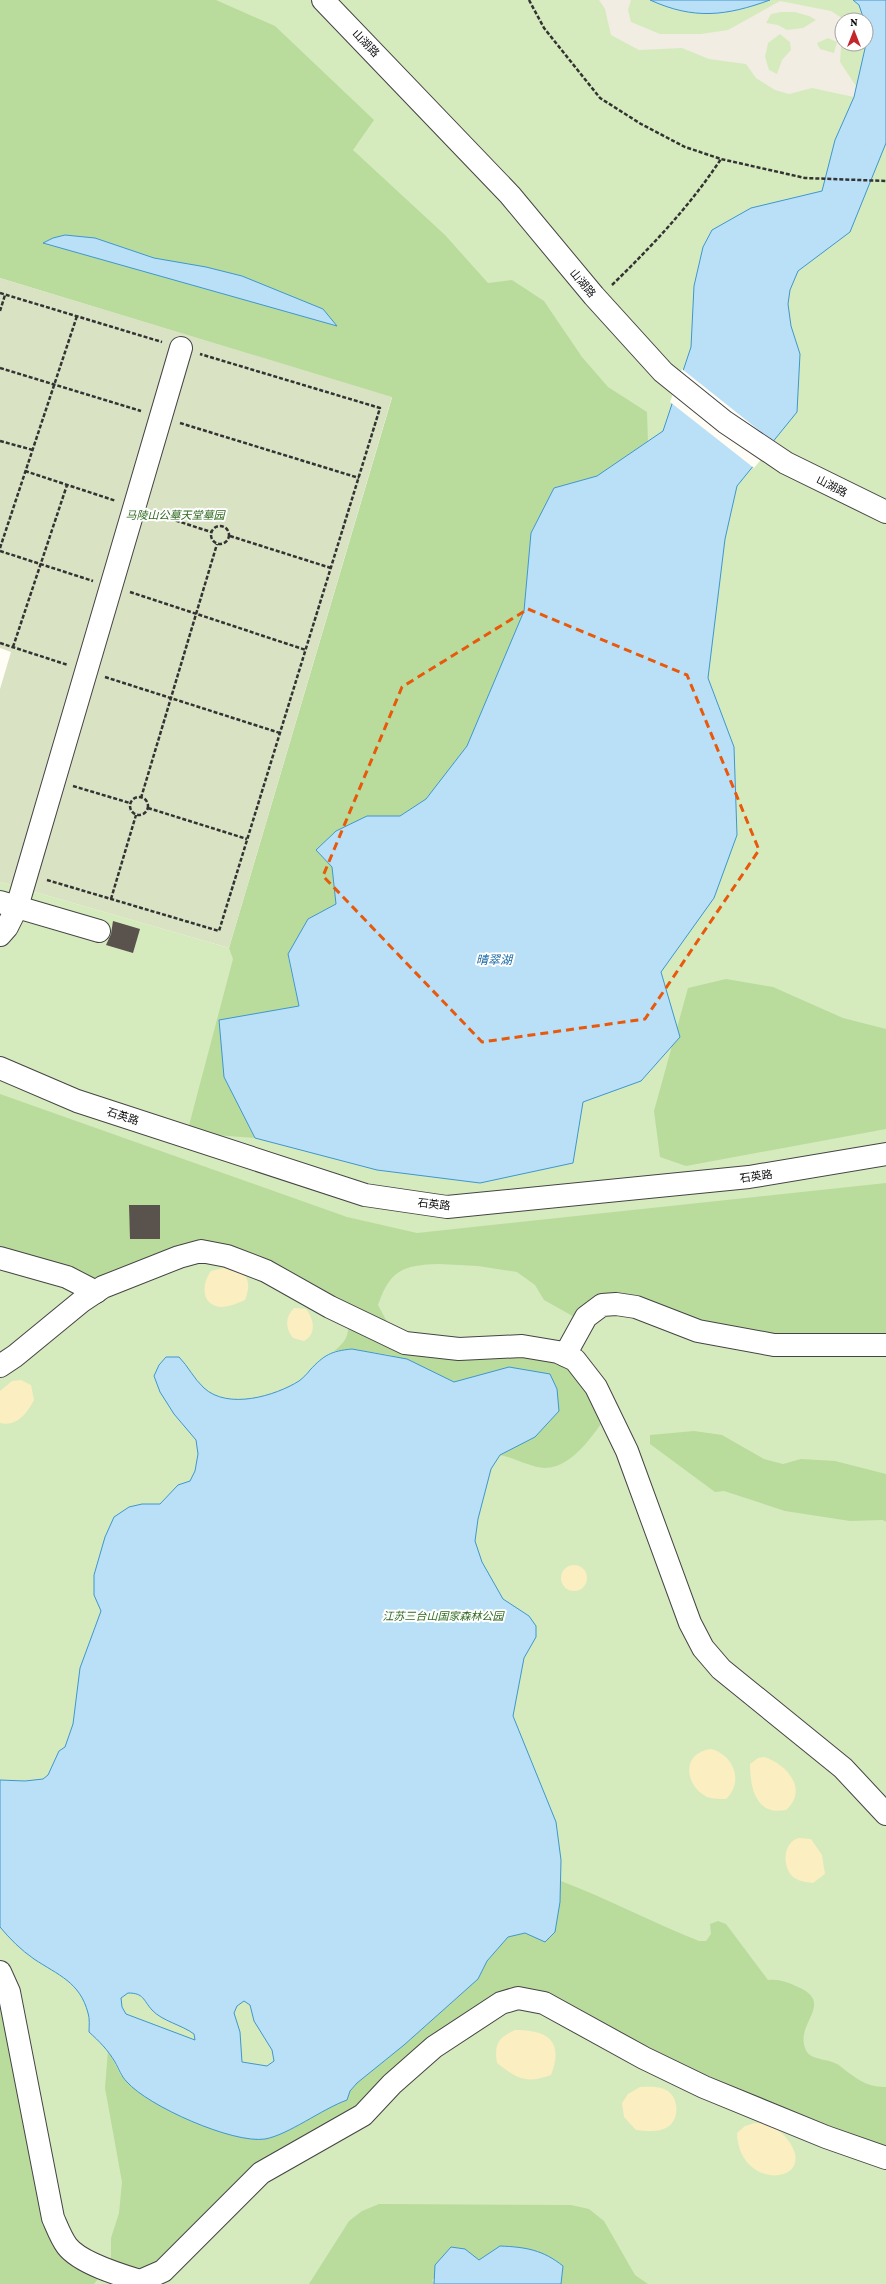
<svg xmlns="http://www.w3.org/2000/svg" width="886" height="2284" font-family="'Crimson Pro','Noto Sans SC',serif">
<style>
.green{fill:#d5ebbd;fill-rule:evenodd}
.forest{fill:#b9dc9c;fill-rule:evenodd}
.sand{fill:#fbeec1}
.cemetery{fill:#d9e3c4}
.plaza{fill:#f1ede2;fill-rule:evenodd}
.water{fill:#b9e0f7;stroke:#3f96cf;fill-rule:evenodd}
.pier{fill:#fffdf5}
.building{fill:#5a524d}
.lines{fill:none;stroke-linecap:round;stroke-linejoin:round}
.minor-casing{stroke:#444;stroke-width:24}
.path{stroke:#333;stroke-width:2.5;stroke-dasharray:4 2;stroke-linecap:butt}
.minor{stroke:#fff;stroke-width:22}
.marked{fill:none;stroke:#e8590c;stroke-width:3;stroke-dasharray:8 5;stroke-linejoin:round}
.labels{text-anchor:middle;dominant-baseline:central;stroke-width:4;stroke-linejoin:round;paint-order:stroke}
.street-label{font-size:11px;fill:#111;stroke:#fff}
.park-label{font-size:11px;font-style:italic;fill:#2f6b1f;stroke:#fff}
.water-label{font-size:12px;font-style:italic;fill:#1768a6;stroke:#fff}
</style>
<rect width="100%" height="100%" fill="#fffdf5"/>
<path class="green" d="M0,0H886V2284H0V882L229,948L392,398L0,278ZM842,20H866V44H842Z"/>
<g class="forest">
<polygon points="0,0 216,0 275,26 374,120 353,150 445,235 488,283 512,280 544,301 582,357 608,387 647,412 648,441 597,476 554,488 531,533 524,611 467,746 426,799 400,816 367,816 316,850 332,867 336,904 308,919 288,957 299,1007 224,1077 255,1138 187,1133 233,959 229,948 392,398 0,278"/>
<polygon points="726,979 773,987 843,1018 886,1029 886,1129 686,1166 660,1157 654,1111 688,988"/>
<path d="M0,1094L347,1217L417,1233L886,1183V1354L630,1312L599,1315L580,1342V1351L612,1407C598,1429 573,1469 544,1468C529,1467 515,1458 500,1455L535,1437L479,1376L454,1382L390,1355L352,1349L334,1351C344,1343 349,1337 348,1324L241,1253L99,1284L0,1266ZM439,1264L478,1266L517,1272L535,1285L544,1300L576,1318L561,1344C527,1343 419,1346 396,1330C387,1324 383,1314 378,1305C390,1270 403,1265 439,1264Z"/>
<polygon points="694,1431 722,1435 764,1459 783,1464 801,1459 835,1461 886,1474 886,1522 883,1520 850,1521 785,1511 724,1491 715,1492 650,1444 650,1435"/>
<path d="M561,1881C608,1899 652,1922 699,1941H706L711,1934L710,1924L718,1921L726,1924L768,1980C780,1979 787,1982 798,1987C837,2004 791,2025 807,2052C813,2061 830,2058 840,2066C854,2077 867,2088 886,2087V2150L696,2078L530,1992L380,2088L152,2268L138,2269L111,2261V2238L119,2213L122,2182L105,2088L108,2050L121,2076L328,2107L347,2100L350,2091L357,2083L404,2045L478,1979L487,1961L508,1937L525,1933L555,1932Z"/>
<polygon points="0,1981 43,2203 101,2275 94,2284 0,2284"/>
<polygon points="379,2204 571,2205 589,2209 604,2221 635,2275 648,2284 561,2284 563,2266 520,2247 500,2246 479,2260 465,2249 432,2280 434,2284 309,2284 349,2221 362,2211"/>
</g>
<g class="sand">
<path d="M224,1268C246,1270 253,1279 245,1300C238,1303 229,1307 221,1307C200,1305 202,1283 211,1271Z"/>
<path d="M294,1308L306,1309C314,1319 317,1334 304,1341L293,1338C285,1328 285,1317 294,1308Z"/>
<path d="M21,1380L31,1385L34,1400C27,1413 17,1427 0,1423V1391L12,1381Z"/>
<circle cx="574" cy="1578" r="13"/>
<path d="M711,1749C734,1755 744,1782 726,1799C720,1799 713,1799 707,1797C685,1786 680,1753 711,1749Z"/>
<path d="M764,1757C787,1764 809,1790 786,1810C756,1816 750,1788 750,1764L758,1758Z"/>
<path d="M799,1838L811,1839L822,1855L825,1874L813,1883C806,1882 797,1881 792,1876C782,1865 783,1842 799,1838Z"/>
<path d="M515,2030C548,2030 564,2041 551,2075C526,2084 517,2079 497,2063C494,2044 498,2038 515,2030Z"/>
<path d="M640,2087C648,2087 656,2086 664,2089C678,2094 681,2117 669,2126C660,2133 646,2131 636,2130L624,2117L622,2103L628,2094Z"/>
<path d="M755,2123C768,2123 779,2129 787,2139C822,2183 739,2194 737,2133L745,2126Z"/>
</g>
<polygon class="cemetery" points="0,278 392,397 229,948 0,882 0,689 11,652 0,648"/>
<path class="plaza" d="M599,0H631L628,10L631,22L660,34H701L728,30L780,1L831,11L843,19L840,62L856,86L854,97L812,88L789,94L775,90L756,78L746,64L709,59L682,48L639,50L611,35L605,9ZM781,12H795L809,16L816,20L803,28L787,30L778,25L766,23L771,14ZM780,34L790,42L791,50L782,60L777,74L769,70L765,57L768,43ZM828,38L837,42L834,53L820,49L817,43Z"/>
<g class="water">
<path d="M650,0H770C726,16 694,20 650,0Z"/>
<polygon points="853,0 886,0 886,143 850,232 798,271 790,290 788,304 791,326 800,354 797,412 737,486 725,539 708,678 734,747 737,835 714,898 661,972 680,1037 641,1081 583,1102 573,1163 480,1183 377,1170 255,1138 224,1077 219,1020 299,1006 288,954 308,919 336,904 332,867 316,850 336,831 367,816 400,816 426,799 467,746 524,611 531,533 554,488 597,476 663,431 691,347 694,286 703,247 712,230 751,208 822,191 835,140 854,97 866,44 866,20 864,20 859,5"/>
<polygon points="65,235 95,238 154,258 206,267 242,276 323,309 337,326 43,243 53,238"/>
<path d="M352,1349L407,1359L454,1382L509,1367L550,1374L557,1389L559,1411L535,1437L500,1455L491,1469L478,1519L475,1541L482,1562L503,1599L529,1616L536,1626V1637L524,1658L513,1716L556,1822L561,1860L560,1902L555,1932L545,1942L525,1933L508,1937L487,1961L478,1979L404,2045L357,2083L350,2091L347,2100C322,2109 288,2135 265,2139C233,2144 148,2106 127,2082C121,2076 119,2069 115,2062C108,2050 99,2041 89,2032C89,2026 90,2019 88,2013C80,1982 58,1975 34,1959C21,1950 10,1939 0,1927V1780L25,1781L43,1779L48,1775L59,1751L65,1747L73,1724L80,1668L101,1611L94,1595V1575L105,1537L114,1517L129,1507L142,1504H160L178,1485L190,1481L195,1471L198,1454L196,1440L174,1414L160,1392L154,1376L159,1365L166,1357H179C188,1366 194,1379 204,1388C228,1410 275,1396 299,1381C303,1378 307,1374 310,1370C324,1355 331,1351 352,1349ZM128,1993C144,1993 143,2000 152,2010C162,2021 182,2025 194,2034L195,2040L126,2014L122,2007L121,1998ZM244,2001L250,2005L254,2021L272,2050L274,2061L267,2066L242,2062L240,2032L234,2013L237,2006Z"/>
<path d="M500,2246C526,2247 543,2250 563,2266L561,2284H434L435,2265L451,2247L465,2249L479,2260Z"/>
</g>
<polygon class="pier" points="682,369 775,443 754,468 670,402"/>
<g class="building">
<polygon points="113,921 140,929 133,953 106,945 111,934"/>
<polygon points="129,1205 160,1205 160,1239 130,1239"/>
</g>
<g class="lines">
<defs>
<g id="minor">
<polyline points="323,0 510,195 594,296 663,372 725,422 786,463 886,512"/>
<polyline points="0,902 99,931"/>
<polyline points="0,935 7,927 17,907 181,348"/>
<polyline points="0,1068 77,1101 365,1195 447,1207 749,1177 886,1154"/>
<polyline points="0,1258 67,1277 96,1292"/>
<polyline points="565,1355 586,1317 602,1305 616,1304 636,1307 698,1331 774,1345 886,1345"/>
<polyline points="0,1366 15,1356 82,1301 103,1287 179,1257 201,1251 227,1256 266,1271 330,1307 405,1343 459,1349 522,1346 558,1352 575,1360 596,1387 627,1451 690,1623 703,1648 721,1669 843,1768 886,1814"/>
<path d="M0,1972L9,1992L53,2218C57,2227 61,2238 67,2246C80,2263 120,2275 140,2281L163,2271L261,2173L363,2115L392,2084L434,2047L501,2003L518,1998L544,2003L644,2058L704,2087L826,2137L886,2158"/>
</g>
</defs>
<use href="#minor" class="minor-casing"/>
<g class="path">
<polyline points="529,0 544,28 600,98 641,124 685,147 721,159 805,178 886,181"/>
<path d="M612,285C653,245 689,207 721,159"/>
<polyline points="0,293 162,342"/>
<polyline points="0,311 5,295"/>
<polyline points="0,368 141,411"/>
<polyline points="180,423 359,478"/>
<polyline points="0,441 33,450"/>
<polyline points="25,471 116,501"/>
<polyline points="153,513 211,532"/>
<circle cx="220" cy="535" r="9"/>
<polyline points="230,536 331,568"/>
<polyline points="0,548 77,316"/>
<polyline points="0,551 93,581"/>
<polyline points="130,592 306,650"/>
<polyline points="0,643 68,665"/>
<polyline points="13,647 67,485"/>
<polyline points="105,677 280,733"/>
<polyline points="73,786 130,803"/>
<circle cx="139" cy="806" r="9"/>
<polyline points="141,798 217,544"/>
<polyline points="148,808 247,839"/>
<polyline points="47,880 219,931 380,408 200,354"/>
<polyline points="111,899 136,815"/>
</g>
<use href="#minor" class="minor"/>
</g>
<path class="marked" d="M528,609L687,675L759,850L645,1019L482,1042L323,876L402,687Z"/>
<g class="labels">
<g class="street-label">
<text transform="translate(366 43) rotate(46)">山湖路</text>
<text transform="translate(583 283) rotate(50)">山湖路</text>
<text transform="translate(832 486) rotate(27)">山湖路</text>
<text transform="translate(123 1116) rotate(18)">石英路</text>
<text transform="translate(756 1176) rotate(-8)">石英路</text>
<text transform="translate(434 1204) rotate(6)">石英路</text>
</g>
<g class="park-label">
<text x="175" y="515">马陵山公墓天堂墓园</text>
<text x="443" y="1616">江苏三台山国家森林公园</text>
</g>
<g class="water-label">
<text x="494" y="960">晴翠湖</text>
</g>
</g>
<g transform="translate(854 32)"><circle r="19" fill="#ffffff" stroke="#a0a0a0"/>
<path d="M0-3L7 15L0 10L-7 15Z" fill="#c4262e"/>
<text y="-6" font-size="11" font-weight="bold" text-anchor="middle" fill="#111111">N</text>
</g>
</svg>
